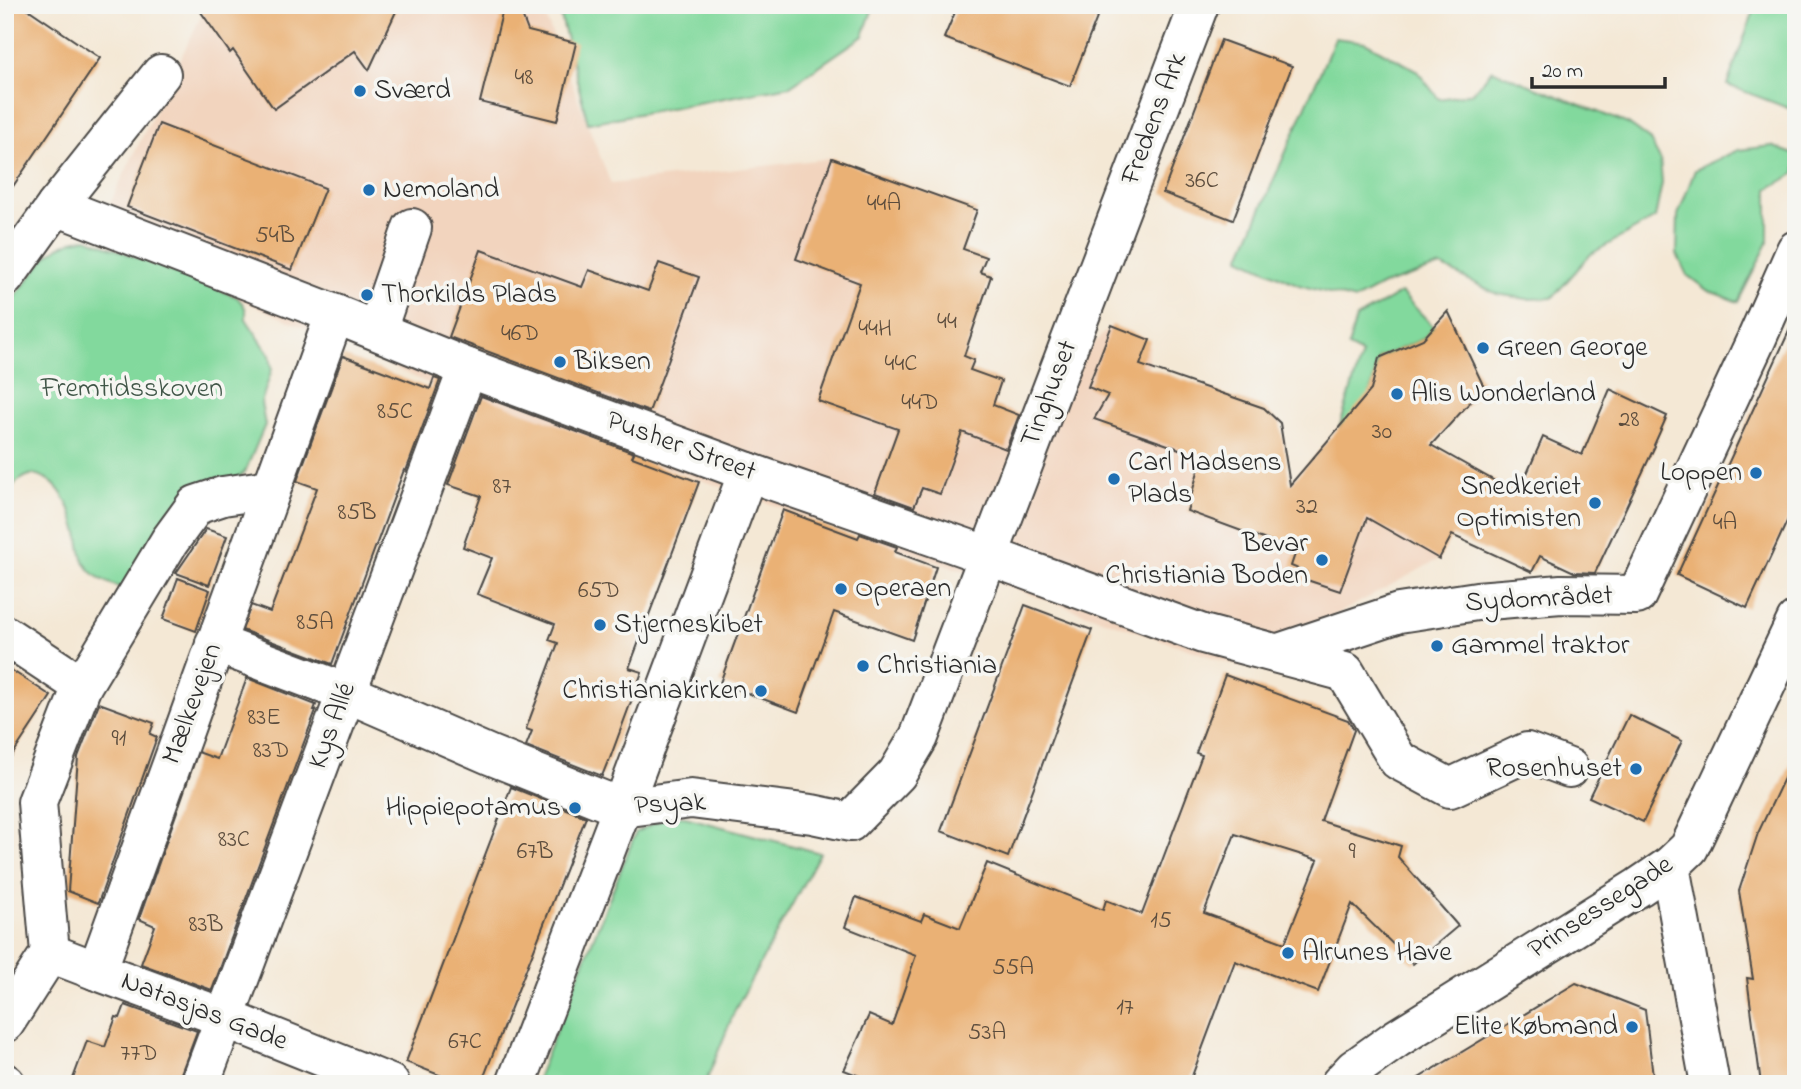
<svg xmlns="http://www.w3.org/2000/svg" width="1801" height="1089" font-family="'Indie Flower',sans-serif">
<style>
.built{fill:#f2d4be}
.green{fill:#82d99d;stroke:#568264;stroke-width:2}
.building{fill:#eab174;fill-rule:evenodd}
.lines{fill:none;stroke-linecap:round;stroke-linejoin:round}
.minor-casing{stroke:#494744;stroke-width:42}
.minor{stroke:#fff;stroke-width:38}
.poi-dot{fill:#1f6fb2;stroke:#f6f6f2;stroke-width:2.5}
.labels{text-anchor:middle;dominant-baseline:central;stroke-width:7;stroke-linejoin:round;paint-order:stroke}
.number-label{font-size:24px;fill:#5b4c3d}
.poi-label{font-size:28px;fill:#2b2b2b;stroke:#f6f6f2;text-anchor:start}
.street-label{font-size:28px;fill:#2b2b2b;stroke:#f6f6f2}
.park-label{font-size:28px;fill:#415648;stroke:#f6f6f2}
</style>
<rect width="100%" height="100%" fill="#f6f6f2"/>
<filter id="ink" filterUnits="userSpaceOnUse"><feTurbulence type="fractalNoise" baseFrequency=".0143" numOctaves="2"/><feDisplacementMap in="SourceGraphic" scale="14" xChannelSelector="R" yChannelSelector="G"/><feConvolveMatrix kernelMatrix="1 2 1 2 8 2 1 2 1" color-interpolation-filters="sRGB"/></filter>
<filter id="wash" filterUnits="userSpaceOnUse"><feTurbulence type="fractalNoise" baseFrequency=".00686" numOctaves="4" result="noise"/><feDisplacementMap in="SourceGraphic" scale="28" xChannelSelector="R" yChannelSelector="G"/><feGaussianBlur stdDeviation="1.57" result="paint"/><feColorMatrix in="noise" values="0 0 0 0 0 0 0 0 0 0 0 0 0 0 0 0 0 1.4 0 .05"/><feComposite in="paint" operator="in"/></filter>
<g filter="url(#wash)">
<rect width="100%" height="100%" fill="#f4e8d5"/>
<polygon class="built" points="214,5 541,5 611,184 832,158 977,210 917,378 1022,415 1112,325 1150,340 1146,395 1296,517 1451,456 1485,476 1439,559 1240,667 448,392 95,234 202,14"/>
<g class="green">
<polygon points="558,5 874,5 863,36 790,86 588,123"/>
<polygon points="1756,5 1796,5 1796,111 1727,85"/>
<polygon points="1335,38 1365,42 1416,70 1439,99 1473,93 1492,70 1628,124 1649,139 1660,159 1662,183 1655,218 1591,254 1552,298 1527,299 1497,294 1441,266 1383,285 1355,300 1299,285 1240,258"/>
<polygon points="1771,146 1796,155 1796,173 1768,189 1768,243 1738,302 1707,290 1687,275 1677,254 1678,215 1695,170 1738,150"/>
<path d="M87,238L237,297L243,304L246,310V319L270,355L272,369L261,403L265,425L245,472L228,487L132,593C118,586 98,581 89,569C80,558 81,546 78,533C73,514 64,488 45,478C37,473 28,474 20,480C11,485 8,493 5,502V309L47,256L59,247L73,241Z"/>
<polygon points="1401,293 1434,327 1423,339 1379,358 1371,390 1353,446 1334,445 1362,354 1348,347 1356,318"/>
<polygon points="674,814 820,853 735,1010 705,1084 541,1084 538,1076 636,832"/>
</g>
<g id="blocks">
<g class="building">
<polygon points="5,5 22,5 100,58 5,198"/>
<polygon points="196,5 399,5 369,70 355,51 274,109 233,50 230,53"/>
<polygon points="504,5 518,5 528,31 576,43 557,121 480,102"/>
<polygon points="958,5 1102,5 1070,86 944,38"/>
<polygon points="1221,40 1292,66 1233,220 1163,193"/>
<polygon points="159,124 325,188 292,270 127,207"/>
<polygon points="832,158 977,210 963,249 986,257 980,272 991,276 964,356 974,360 970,370 1001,381 993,405 1019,415 1006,449 962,432 940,494 922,488 914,507 875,493 898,429 818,401 860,283 796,259"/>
<polygon points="481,250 582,287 589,270 648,291 659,263 699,277 649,412 449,337"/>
<polygon points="1448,311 1484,387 1431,445 1518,494 1543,437 1582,455 1610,389 1667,416 1654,445 1655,446 1595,573 1574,572 1540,556 1532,572 1452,535 1439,559 1367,518 1340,591 1304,579 1306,572 1291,566 1296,551 1187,511 1202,457 1094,419 1108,395 1088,387 1112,325 1150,340 1140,365 1264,408 1280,423 1290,485 1371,390 1379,358 1423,339"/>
<polygon points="1796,316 1796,502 1747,608 1677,575"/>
<polygon points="343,356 430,389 434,378 440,380 406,471 404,470 332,664 242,630 251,605 270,612 317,488 297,481"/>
<polygon points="481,396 634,453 632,457 699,482 629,668 642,672 609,761 608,761 602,776 526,746 532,731 526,729 558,643 549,640 555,624 477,594 492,558 463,547 481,496 448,485"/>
<polygon points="783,510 858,538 860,534 897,547 895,552 936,567 912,640 834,612 798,712 720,683"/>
<polygon points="206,529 227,536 209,585 176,573"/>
<polygon points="178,578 210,590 196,631 163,619"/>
<polygon points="1025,605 1092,630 1008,857 941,831"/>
<polygon points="5,666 51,696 5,766"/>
<path d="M1225,675L1348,720L1354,730L1321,821L1401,846L1398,857L1458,926L1413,964L1352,904L1318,992L1235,961L1189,1084H880L844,1070L869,1015L892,1025L916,955L845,927L856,897L921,921L924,914L960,928L987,863L1103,910L1106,900L1142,914L1202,755L1196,753ZM1235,834L1318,860L1285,943L1204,913Z"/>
<polygon points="247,678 316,705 314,710 316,710 212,990 141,964 155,926 139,919 198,752 217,759"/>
<polygon points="99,703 154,723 150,734 157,737 98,903 68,891 78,757"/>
<polygon points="1629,715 1682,741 1643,822 1589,797"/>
<polygon points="1796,753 1796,1084 1761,1084 1747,978 1753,979 1739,891 1758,833"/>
<polygon points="511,787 586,817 481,1084 462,1084 406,1062"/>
<polygon points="1576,983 1645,1010 1654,1084 1409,1084"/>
<polygon points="125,1005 197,1031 180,1076 179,1084 71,1084 87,1041 105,1047 116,1017 120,1018"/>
</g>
</g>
</g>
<g filter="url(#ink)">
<use href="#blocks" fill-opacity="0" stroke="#494744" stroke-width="2"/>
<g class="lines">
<defs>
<g id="minor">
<polyline points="56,206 335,314"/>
<polyline points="5,277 56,206 161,74"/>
<polyline points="377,330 412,228"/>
<polyline points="5,635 82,686"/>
<polyline points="215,643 345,692 490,755 622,808 691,799 812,814 850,822 897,774 919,737 1199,5"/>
<polyline points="1279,653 1399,613 1477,601 1561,594 1637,595 1757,338 1796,250"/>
<polyline points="1670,866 1710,1084"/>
<polyline points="50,953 37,802 82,686 169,542 196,505 223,496 270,489"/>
<polyline points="97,971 225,1018 390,1084"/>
<path d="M5,1023L50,953L97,971C175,751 254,532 335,314L468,368L748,472L989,556L1203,634L1345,672L1398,760L1450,788L1527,752L1569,768"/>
<polyline points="5,1083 6,1084"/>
<polyline points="200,1084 468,368"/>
<polyline points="516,1084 622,808 748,472"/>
<polyline points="1340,1084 1354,1069 1396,1039 1639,887 1670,866 1689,848 1796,621"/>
</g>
</defs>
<use href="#minor" class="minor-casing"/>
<use href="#minor" class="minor"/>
</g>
</g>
<g class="poi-dot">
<circle cx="360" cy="91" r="7"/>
<circle cx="369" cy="190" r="7"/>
<circle cx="367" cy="295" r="7"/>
<circle cx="1483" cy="348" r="7"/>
<circle cx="560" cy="362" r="7"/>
<circle cx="1397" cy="394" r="7"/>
<circle cx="1756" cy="473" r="7"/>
<circle cx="1114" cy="479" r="7"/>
<circle cx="1595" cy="503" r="7"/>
<circle cx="1322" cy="560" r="7"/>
<circle cx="841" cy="589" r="7"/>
<circle cx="600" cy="625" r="7"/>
<circle cx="1437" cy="646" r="7"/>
<circle cx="863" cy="666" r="7"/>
<circle cx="761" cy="691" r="7"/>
<circle cx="1636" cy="769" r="7"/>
<circle cx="575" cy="808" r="7"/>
<circle cx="1288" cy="953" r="7"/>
<circle cx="1632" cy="1027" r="7"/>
</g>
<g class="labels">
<g class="number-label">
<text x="524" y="78">48</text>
<text x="1202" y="181">36C</text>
<text x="884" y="204">44A</text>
<text x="275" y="236">54B</text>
<text x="947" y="322">44</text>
<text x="875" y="329">44H</text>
<text x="520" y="334">46D</text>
<text x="901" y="364">44C</text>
<text x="920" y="403">44D</text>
<text x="395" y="412">85C</text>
<text x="1629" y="420">28</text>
<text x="1382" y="432">30</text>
<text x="502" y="487">87</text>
<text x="1307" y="507">32</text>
<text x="357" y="513">85B</text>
<text x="1725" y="523">4A</text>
<text x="599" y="591">65D</text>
<text x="315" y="623">85A</text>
<text x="264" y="718">83E</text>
<text x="119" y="739">91</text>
<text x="271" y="751">83D</text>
<text x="234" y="840">83C</text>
<text x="535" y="852">67B</text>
<text x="1352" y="852">9</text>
<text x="1161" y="921">15</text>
<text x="206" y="925">83B</text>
<text x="1013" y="968">55A</text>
<text x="1125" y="1008">17</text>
<text x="987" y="1033">53A</text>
<text x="465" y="1042">67C</text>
<text x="139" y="1054">77D</text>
</g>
<g class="poi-label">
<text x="374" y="91">Sværd</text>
<text x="383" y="190">Nemoland</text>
<text x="381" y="295">Thorkilds Plads</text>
<text x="1497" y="348">Green George</text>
<text x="574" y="362">Biksen</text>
<text x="1411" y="394">Alis Wonderland</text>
<text x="1128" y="463">Carl Madsens<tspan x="1128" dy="32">Plads</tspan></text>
<text x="1742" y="473" text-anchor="end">Loppen</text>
<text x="1581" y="487" text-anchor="end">Snedkeriet<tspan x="1581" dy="32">Optimisten</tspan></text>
<text x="1308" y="544" text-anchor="end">Bevar<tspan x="1308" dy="32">Christiania Boden</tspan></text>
<text x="855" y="589">Operaen</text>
<text x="614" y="625">Stjerneskibet</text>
<text x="1451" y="646">Gammel traktor</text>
<text x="877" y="666">Christiania</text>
<text x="747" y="691" text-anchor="end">Christianiakirken</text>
<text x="1622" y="769" text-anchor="end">Rosenhuset</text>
<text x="561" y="808" text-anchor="end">Hippiepotamus</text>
<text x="1302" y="953">Alrunes Have</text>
<text x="1618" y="1027" text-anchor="end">Elite Købmand</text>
</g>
<g class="street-label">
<text transform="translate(1155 119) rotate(-69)">Fredens Ark</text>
<text transform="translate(1050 394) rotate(-69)">Tinghuset</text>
<text transform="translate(681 447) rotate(20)">Pusher Street</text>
<text transform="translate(1539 600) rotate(-3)">Sydområdet</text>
<text transform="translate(193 704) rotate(-70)">Mælkevejen</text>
<text transform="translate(333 726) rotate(-70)">Kys Allé</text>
<text transform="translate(670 805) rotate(-3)">Psyak</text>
<text transform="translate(1601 908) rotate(-33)">Prinsessegade</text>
<text transform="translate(204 1012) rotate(21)">Natasjas Gade</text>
</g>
<g class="park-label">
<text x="132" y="389">Fremtidsskoven</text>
</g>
</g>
<rect width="1801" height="1089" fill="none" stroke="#f6f6f2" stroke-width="28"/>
<path d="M1532 77v10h133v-10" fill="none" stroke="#2b2b2b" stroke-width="3.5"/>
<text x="1542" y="77" font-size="21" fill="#2b2b2b" stroke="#f6f6f2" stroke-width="5" paint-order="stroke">20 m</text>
</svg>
